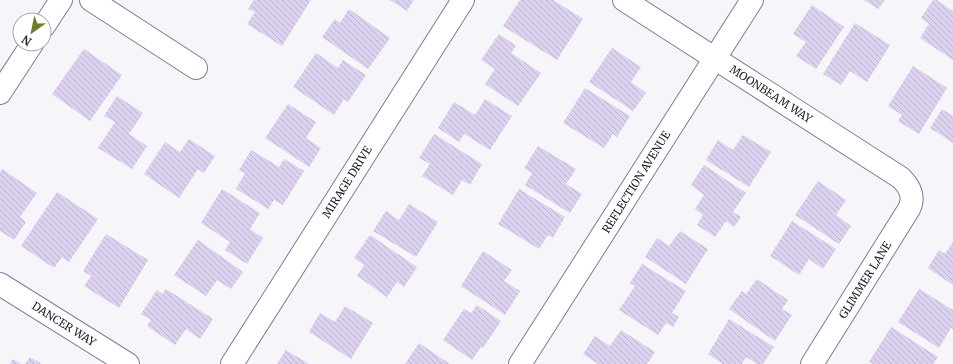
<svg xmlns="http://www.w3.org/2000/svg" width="953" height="364" font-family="Merriweather,serif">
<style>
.building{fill:url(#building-back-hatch)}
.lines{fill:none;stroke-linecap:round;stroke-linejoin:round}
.minor-casing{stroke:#847b95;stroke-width:24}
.minor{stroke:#fff;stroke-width:22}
.labels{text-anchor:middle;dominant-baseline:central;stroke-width:3.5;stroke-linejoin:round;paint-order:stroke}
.street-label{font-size:11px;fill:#26222c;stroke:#fff}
</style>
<defs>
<pattern id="building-back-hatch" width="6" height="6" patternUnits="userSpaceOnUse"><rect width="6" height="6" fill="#dcd2ef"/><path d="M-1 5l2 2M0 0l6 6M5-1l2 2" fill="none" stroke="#bdb4cd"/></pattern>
</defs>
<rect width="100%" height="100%" fill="#f6f5fa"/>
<g class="building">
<polygon points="254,0 311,0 282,46 247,24 255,12 248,9"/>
<polygon points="390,0 414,0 407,11"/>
<polygon points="520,0 553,0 583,19 557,60 503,26"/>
<polygon points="864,0 885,0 878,9"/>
<polygon points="933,0 937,0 953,11 953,60 920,38 929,24 921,18"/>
<polygon points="812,5 844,27 816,69 796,56 806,42 793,34"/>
<polygon points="349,9 390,38 368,69 322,37 335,19 340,23"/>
<polygon points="855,23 890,45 867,82 850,71 841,85 823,74"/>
<polygon points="499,34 516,46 511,53 541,73 518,106 485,84 495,69 481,60"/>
<polygon points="612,48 641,67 631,82 646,93 633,111 589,82"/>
<polygon points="84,49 122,75 90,121 52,94"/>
<polygon points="316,53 338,68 343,60 366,75 348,102 344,99 334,115 293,87"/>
<polygon points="913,66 947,88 919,134 898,121 902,115 888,106"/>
<polygon points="585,88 630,116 617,137 613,134 604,148 563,123"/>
<polygon points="117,96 143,113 129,134 147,146 132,169 98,148 115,122 104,116"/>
<polygon points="485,99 512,116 490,150 464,134 459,142 438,128 454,102 475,115"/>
<polygon points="288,104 316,122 306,138 321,148 309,167 265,138"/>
<polygon points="942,109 953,116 953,143 930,128"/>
<polygon points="434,134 482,164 470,185 462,180 453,195 422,176 430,164 419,158"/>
<polygon points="743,135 771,152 749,187 706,160 718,140 733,150"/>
<polygon points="189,139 215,156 204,173 198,169 179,198 144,174 165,142 180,152"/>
<polygon points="538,146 576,169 566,184 582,194 570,213 525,185 532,173 524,168"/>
<polygon points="251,150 279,167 284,159 304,171 283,205 274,200 268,209 236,189 245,173 239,170"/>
<polygon points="704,165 746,193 733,212 741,217 734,227 726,221 715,237 697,225 703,215 695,209 704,195 691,185"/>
<polygon points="2,169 37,193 20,217 26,222 14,240 0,231 0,172"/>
<polygon points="818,181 846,200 836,215 851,226 839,244 795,215"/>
<polygon points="222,189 260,213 250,229 263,238 247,264 225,250 230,242 201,223"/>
<polygon points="519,189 565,217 553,238 548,235 539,249 498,224"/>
<polygon points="57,192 98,219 69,262 62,257 54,268 21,246"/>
<polygon points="409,204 438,222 416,257 373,231 386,211 399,220"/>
<polygon points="792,221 836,249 823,269 809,259 799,275 770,256"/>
<polygon points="680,231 708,249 686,284 645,257 657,238 669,246"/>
<polygon points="106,234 148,260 119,308 84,286 91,276 83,271"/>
<polygon points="370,235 417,267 404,287 397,282 387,297 357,276 364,265 354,258"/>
<polygon points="198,240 243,272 231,289 217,280 206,296 174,275"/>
<polygon points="953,242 953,285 928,268 939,250 945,254"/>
<polygon points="483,251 512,270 504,281 520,291 505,315 461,286"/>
<polygon points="642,264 686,291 672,313 679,317 673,327 666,323 658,335 619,310 635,286 630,283"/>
<polygon points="757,279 788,300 782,309 792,315 775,341 729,309 742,291 746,294"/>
<polygon points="166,289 213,319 200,339 186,329 175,345 147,326 151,320 141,314 157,290 162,294"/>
<polygon points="919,289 953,310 953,329 951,328 939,348 898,322"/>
<polygon points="477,305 501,321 483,348 481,347 472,360 443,340 464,309 471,313"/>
<polygon points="345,306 373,323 351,359 309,332 320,313 335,322"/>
<polygon points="729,319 774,347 763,364 757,364 746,357 742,364 723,364 708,354"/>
<polygon points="891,327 938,357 933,364 873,364 869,362"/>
<polygon points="621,330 655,352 647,364 598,364 583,354 595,336 610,346"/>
<polygon points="419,343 450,364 405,364"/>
<polygon points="286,350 309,364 277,364"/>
<polygon points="30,357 42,364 25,364"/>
<polygon points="13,359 21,364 10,364"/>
</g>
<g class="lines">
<defs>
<g id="minor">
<polyline points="91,0 196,68"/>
<path d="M624,0L901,178C910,187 915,197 909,209L812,364"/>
<polyline points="44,26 61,0"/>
<polyline points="0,93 32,44"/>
<polyline points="0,284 128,364"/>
<polyline points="232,364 463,0"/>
<polyline points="520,364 752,0"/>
</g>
</defs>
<use href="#minor" class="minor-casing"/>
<use href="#minor" class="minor"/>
</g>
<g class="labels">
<g class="street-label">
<text transform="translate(771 94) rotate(33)">MOONBEAM WAY</text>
<text transform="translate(347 182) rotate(-58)">MIRAGE DRIVE</text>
<text transform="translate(636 182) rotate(-58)">REFLECTION AVENUE</text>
<text transform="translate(865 280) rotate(-58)">GLIMMER LANE</text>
<text transform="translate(64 324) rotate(32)">DANCER WAY</text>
</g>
</g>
<g transform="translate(32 32) rotate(213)"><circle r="19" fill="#ffffff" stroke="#a8a7ab"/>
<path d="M0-3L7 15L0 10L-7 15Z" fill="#6d7c2a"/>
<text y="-6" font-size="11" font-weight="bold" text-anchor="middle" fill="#26222c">N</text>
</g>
</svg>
